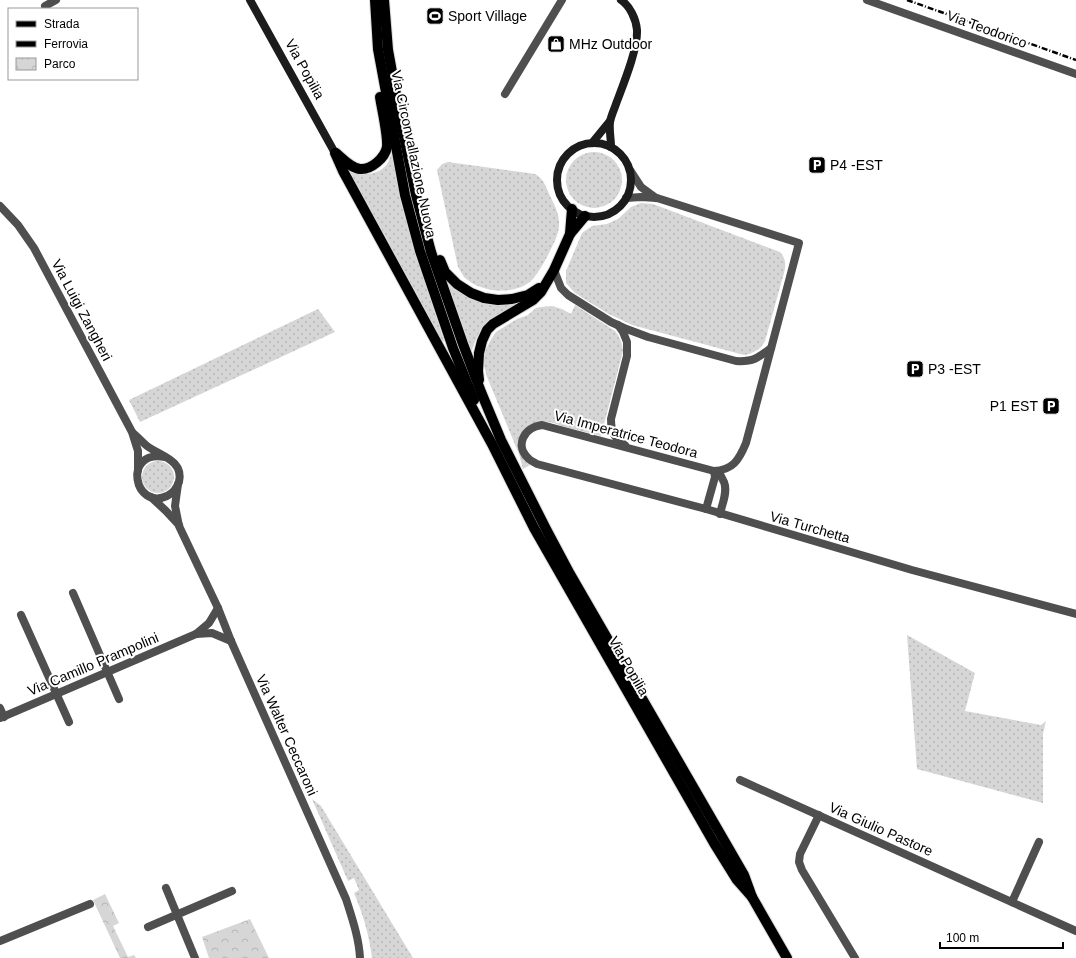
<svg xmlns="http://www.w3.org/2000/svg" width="1076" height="958" font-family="Helvetica,sans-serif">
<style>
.grass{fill:url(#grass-dots)}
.park{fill:url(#park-crowns)}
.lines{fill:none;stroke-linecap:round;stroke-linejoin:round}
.primary-casing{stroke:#dbdbdb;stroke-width:12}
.minor{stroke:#4f4f4f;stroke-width:8}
.tertiary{stroke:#4f4f4f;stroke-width:8}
.secondary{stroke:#1c1c1c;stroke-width:8}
.primary{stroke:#000;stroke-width:10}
.rail{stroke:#000;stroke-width:2.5;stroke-dasharray:6 2 1 2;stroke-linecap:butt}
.labels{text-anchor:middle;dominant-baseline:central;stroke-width:4;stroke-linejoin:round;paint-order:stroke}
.poi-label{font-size:14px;fill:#000;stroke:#fff;text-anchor:start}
.street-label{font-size:14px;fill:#000;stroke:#fff}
</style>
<defs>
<pattern id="grass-dots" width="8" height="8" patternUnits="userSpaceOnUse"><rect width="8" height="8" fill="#d6d6d6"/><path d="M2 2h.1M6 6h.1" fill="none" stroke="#b6b6b6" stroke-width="1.8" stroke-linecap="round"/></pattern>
<pattern id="park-crowns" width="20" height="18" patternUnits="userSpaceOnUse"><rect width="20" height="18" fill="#d6d6d6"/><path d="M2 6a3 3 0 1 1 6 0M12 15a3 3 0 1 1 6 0" fill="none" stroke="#b6b6b6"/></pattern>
</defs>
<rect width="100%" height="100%" fill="#fff"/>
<g class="grass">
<circle cx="594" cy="180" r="28"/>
<path d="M391,155H393L416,251L444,341L442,342L348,171C362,175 377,177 387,164C389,161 390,157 391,155Z"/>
<path d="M448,162L535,174C544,179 546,187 550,196C554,204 559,213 559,222C560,232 554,243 550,251C545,261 539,272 532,280C515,296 480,293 464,277C462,274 460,270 458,267L437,170L442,164Z"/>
<path d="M641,203L653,204L780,252C786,259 786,264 784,273L765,341C760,350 754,353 744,355L632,325L607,313L575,293L566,283V271L582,233L592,226L607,224L618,219L631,207Z"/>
<path d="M449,282C462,297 482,306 502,305C507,305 512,304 517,303L518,305C492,318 482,320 472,350H471L447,283Z"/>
<path d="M575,305L615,331C620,337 622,343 623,351L601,436C589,433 577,430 565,427C559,425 553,422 547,422C536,421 522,427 519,438C516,451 522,458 530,465L523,469L519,454L487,377L484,365V354L490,341L496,332L517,319L528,315L536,308L541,307L552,306L562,309L571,314Z"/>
<polygon points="318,309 335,332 140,422 129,400"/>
<circle cx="158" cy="477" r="16"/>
<polygon points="907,635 975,673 965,711 1041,725 1046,721 1043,734 1043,803 917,769"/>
<path d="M312,799L321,806L413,958H372C369,935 363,914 354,893L359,890L354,878L348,881Z"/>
</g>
<g class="park">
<polygon points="105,894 119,923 113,926 128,957 134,955 136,958 120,958 93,900"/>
<polygon points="250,919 269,958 209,958 202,937"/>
</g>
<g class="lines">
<defs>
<g id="primary">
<polyline points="375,0 378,49 405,195 420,251 453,348 474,400"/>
<polyline points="384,0 388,50 402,127 416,195 431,252 463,344 481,392 501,440 546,529 570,574 744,875 752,897"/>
<polyline points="335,153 343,171 492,444 534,528 714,843 737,880 752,897 787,958"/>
<path d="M336,153C343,159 351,168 360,169C371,170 385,158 387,147C388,135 382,110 380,97"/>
<polyline points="570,234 572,209"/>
<polyline points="440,260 445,272 457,284 471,293 484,298 498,300 512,299 528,295 539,288"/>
<polyline points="479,380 478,371 479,353 482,341 487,330 493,324 533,300 541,292 554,270 570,234 585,216"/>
</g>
</defs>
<use href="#primary" class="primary-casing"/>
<g class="minor">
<polyline points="867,0 1076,74"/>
<polyline points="45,6 56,0"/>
<polyline points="505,94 562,0"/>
<polyline points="630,170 641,187 656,198"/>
<path d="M626,198L641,197L657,198L799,243L746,443C739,460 733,470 714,471L542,425C524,427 514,446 529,459C531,461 534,462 537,464L706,509L912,570L1076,614"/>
<path d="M554,270L561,288L568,295L611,322L624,328L648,337L736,361C753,362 758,358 771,348"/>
<path d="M618,325L623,332L627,342V356L611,419C611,432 614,438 625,445"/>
<path d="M719,471C720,475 722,478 724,482C728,492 722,504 720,514"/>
<polyline points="706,509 715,477 714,471"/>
<polyline points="73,593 119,699"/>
<polyline points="21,615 69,722"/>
<polyline points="196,634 212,633 231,641"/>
<polyline points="0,708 4,717"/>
<polyline points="0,718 196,634 209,623 218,608"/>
<polyline points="740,780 1076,931"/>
<polyline points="819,815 800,854 799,862 802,870 855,958"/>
<polyline points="166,888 195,958"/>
<polyline points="1012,902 1039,842"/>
<polyline points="148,927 232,891"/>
<polyline points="0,941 90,904"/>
</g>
<g class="tertiary">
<polyline points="0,206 18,225 34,248 132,432 138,451 138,470"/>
<path d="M133,433C138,437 142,442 147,446C160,456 184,460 179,482C177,488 173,493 167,496C134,511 122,449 165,457"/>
<path d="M178,484L175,506L179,526L218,608L231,641L346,899C352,918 359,938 360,958"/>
<polyline points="151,497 166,511 179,525"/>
</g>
<g class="secondary">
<polyline points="250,0 335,153"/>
<polyline points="592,143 610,121"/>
<circle cx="594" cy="180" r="37"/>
<path d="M611,147C611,139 609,130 610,122C611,116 614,110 616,104C623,85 638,49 637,30C636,19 630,6 621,0"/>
</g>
<use href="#primary" class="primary"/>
<polyline class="rail" points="907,0 1076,60"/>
</g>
<defs>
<symbol id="stadium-square" viewBox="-11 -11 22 22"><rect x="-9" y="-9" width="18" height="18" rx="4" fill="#000" stroke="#fff"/><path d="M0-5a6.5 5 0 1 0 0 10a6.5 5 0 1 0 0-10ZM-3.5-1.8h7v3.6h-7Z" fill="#fff"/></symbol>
<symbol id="shop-square" viewBox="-11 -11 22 22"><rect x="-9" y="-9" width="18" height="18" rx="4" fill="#000" stroke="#fff"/><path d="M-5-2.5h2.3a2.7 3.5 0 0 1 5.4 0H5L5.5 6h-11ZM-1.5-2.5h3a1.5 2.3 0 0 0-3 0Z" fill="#fff"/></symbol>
<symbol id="parking-square" viewBox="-11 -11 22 22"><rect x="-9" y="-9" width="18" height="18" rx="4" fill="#000" stroke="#fff"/><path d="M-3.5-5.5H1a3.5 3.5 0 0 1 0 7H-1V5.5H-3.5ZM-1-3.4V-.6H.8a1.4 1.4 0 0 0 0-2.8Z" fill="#fff"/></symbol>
</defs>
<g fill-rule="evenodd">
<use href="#stadium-square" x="425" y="6" width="20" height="20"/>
<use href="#shop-square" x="546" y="34" width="20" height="20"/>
<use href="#parking-square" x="807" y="155" width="20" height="20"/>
<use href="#parking-square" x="905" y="359" width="20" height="20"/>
<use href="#parking-square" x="1041" y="396" width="20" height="20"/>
</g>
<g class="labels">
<g class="poi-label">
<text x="448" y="16">Sport Village</text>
<text x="569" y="44">MHz Outdoor</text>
<text x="830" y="165">P4 -EST</text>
<text x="928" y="369">P3 -EST</text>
<text x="1038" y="406" text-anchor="end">P1 EST</text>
</g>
<g class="street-label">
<text transform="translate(987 29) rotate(20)">Via Teodorico</text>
<text transform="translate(305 69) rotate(61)">Via Popilia</text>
<text transform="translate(414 154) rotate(78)">Via Circonvallazione Nuova</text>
<text transform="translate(82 310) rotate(62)">Via Luigi Zangheri</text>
<text transform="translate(626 434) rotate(15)">Via Imperatrice Teodora</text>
<text transform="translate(810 527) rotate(16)">Via Turchetta</text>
<text transform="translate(93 664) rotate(-23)">Via Camillo Prampolini</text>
<text transform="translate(629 666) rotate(60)">Via Popilia</text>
<text transform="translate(287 735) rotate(66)">Via Walter Ceccaroni</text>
<text transform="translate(881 829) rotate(24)">Via Giulio Pastore</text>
</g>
</g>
<rect x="8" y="8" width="130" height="72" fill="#ffffff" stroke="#999999"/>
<rect x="16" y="21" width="20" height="6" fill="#000000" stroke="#999999"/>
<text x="44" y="28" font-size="12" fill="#000000">Strada</text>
<rect x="16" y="41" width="20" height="6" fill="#000000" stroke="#999999"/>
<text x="44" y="48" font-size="12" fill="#000000">Ferrovia</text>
<rect x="16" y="58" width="20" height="12" fill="url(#park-crowns)" stroke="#999999"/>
<text x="44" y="68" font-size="12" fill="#000000">Parco</text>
<path d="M940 942v6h123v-6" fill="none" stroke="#000000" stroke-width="2"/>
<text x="946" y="942" font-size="12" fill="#000000" stroke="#ffffff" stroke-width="3" paint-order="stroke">100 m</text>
</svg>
